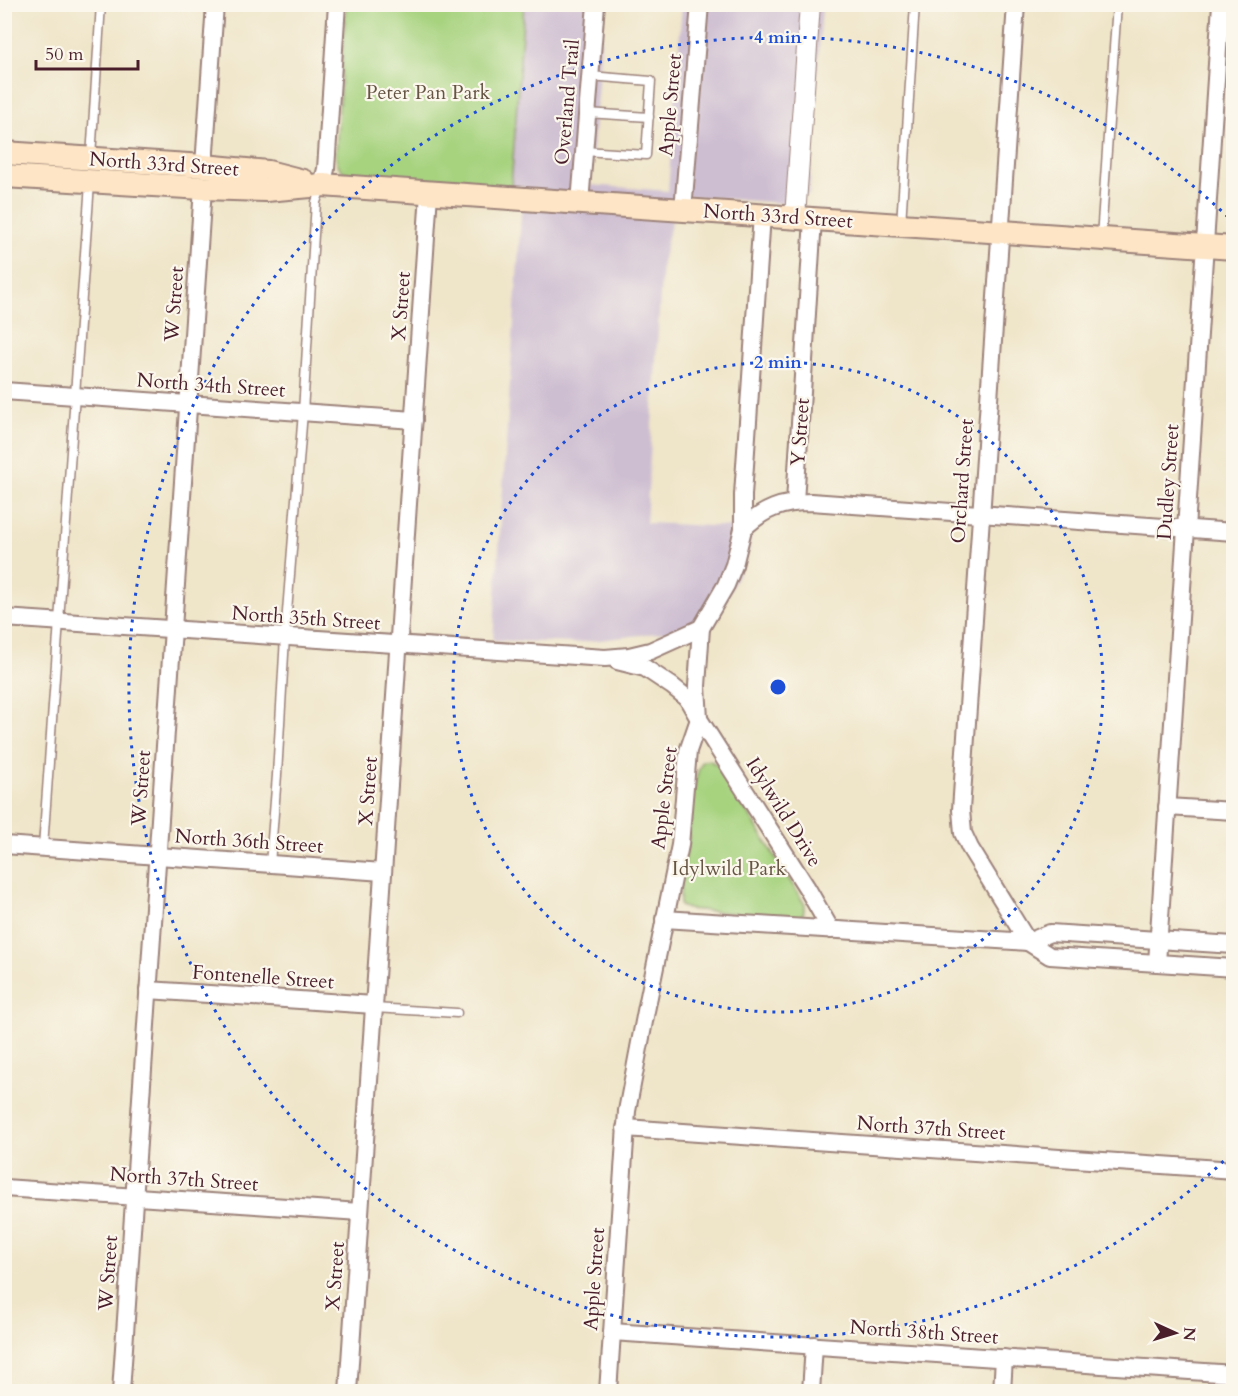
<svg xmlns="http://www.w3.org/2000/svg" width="1238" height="1396" font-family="Cardo,serif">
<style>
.industrial{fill:#cebed1}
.green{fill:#a7d37f;stroke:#787955;stroke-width:1.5}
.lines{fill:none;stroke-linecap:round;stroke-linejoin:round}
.service-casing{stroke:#9c827a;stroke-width:11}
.minor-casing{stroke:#9c827a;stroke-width:20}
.tertiary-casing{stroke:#9c827a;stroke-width:22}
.secondary-casing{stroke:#9c827a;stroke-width:26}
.service{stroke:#fff;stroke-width:8}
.minor{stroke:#fff;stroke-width:16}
.tertiary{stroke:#fff;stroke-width:20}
.secondary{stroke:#fde5c5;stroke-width:22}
.ring{fill:none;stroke:#1d4ed8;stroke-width:3;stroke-dasharray:3 6}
.labels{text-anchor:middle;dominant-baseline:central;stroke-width:4.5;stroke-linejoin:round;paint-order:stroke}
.park-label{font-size:20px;fill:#654;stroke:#fbf7ec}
.street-label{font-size:20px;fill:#4a1f2b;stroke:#fbf7ec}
.centre{fill:#1d4ed8;stroke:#fbf7ec;stroke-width:3}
.ring-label{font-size:18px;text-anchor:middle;font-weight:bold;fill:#1d4ed8;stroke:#fbf7ec;stroke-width:4.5;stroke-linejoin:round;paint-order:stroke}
</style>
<rect width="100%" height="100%" fill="#fbf7ec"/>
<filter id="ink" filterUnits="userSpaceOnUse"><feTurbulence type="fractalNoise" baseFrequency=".0167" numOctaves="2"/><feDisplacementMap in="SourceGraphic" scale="12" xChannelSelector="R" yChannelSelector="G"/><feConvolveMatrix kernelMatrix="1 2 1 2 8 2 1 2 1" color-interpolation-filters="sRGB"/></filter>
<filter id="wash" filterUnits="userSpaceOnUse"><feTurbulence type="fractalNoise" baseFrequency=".008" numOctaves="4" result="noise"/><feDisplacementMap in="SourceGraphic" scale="24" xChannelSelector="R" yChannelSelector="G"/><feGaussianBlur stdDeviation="1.35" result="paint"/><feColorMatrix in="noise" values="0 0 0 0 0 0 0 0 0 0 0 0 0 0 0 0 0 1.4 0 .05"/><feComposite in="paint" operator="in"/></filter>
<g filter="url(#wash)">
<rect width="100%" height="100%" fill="#efe5c9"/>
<polygon class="industrial" points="524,5 604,5 590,185 668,191 682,5 822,5 809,195 782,203 678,195 662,262 646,523 752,528 749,551 714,626 575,643 493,640 523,186 511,187"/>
<g class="green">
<path d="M346,5H524L511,187C475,184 439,181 403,179C390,178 353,178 343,171C338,167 336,160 336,154Z"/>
<path d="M709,760L719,766L805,905L803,914L797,919L688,909L680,906C679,883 686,860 689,836C692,812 691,785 702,762Z"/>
</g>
</g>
<g filter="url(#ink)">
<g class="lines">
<defs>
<g id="service">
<polyline points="587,113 649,117"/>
<polyline points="584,151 646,155 651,81 590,76"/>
<polyline points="91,157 101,4"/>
<polyline points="901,224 915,4"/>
<polyline points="1101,238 1117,4"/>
<polyline points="43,847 90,183"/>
<polyline points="270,864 277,775 285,637 303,412 316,202 322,186"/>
<polyline points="374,1008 457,1013"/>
</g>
<g id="minor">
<polyline points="1016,4 961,810 963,833 970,848 1028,942 1050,956 1234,968"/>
<polyline points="204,166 215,4"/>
<polyline points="322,185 326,169 337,4"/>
<polyline points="580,203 596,4"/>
<polyline points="683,210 700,4"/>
<polyline points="4,391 414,420"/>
<polyline points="795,502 813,219"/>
<path d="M743,529C763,509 782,502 811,502L1234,532"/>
<polyline points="4,618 605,658 629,656 650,651 701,628"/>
<polyline points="617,661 645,668 672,686 687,698 699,719 807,888 831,930"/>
<polyline points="1167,807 1234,811"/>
<polyline points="4,845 383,872"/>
<polyline points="664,919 1028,942 1050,933 1234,945"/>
<polyline points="1157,963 1221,4"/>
<polyline points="148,990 374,1005"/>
<polyline points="625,1128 1234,1170"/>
<polyline points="4,1188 360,1212"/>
<polyline points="612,1332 1234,1374"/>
<polyline points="121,1392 203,188"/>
<polyline points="348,1392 429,193"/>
<polyline points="608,1392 627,1111 646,1011 680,845 688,751 699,719 697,686 701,628 726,585 734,565 743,529 743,495 762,215"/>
<polyline points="811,1392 814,1345"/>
<polyline points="1002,1392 1004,1358"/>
</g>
<polyline id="tertiary" points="795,217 810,4"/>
<g id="secondary">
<polyline points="4,153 204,166 268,172 303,181"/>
<polyline points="4,176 203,188 266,190 322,185 1234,248"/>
</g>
</defs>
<use href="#service" class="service-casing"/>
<use href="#minor" class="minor-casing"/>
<use href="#tertiary" class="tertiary-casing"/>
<use href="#secondary" class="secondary-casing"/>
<use href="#service" class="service"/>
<use href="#minor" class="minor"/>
<use href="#tertiary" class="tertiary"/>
<use href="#secondary" class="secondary"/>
</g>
</g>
<g class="ring">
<circle cx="778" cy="687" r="325"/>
<path d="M1230 1155A650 650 0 1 1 1230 219"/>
</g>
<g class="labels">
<g class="park-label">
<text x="428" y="92">Peter Pan Park</text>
<text x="729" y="868">Idylwild Park</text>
</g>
<g class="street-label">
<text transform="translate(567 102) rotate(-85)">Overland Trail</text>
<text transform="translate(670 105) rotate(-85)">Apple Street</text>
<text transform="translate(164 164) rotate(4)">North 33rd Street</text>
<text transform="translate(778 216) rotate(4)">North 33rd Street</text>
<text transform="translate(174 304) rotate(-86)">W Street</text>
<text transform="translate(401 306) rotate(-86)">X Street</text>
<text transform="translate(211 385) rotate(4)">North 34th Street</text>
<text transform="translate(800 432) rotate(-86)">Y Street</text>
<text transform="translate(962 481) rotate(-86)">Orchard Street</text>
<text transform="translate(1168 482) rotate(-86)">Dudley Street</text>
<text transform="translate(306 618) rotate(4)">North 35th Street</text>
<text transform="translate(141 788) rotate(-86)">W Street</text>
<text transform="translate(368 791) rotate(-86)">X Street</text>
<text transform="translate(664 798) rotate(-83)">Apple Street</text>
<text transform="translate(784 812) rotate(58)">Idylwild Drive</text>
<text transform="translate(249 841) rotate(4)">North 36th Street</text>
<text transform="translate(263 977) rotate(4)">Fontenelle Street</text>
<text transform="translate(931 1128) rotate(4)">North 37th Street</text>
<text transform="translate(184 1179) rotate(4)">North 37th Street</text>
<text transform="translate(108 1273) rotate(-86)">W Street</text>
<text transform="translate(335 1276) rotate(-86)">X Street</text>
<text transform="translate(594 1279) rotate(-86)">Apple Street</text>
<text transform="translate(924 1332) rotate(4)">North 38th Street</text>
</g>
</g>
<circle cx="778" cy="687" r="9" class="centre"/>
<g class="ring-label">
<text x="778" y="43">4 min</text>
<text x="778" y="368">2 min</text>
</g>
<rect width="1238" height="1396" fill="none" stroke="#fbf7ec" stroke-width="24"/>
<g transform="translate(1175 1333) rotate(94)" stroke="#fbf7ec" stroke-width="4.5" paint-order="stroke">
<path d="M0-4.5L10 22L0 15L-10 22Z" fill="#4a1f2b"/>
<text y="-9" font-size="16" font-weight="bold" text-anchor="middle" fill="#4a1f2b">N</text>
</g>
<path d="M36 60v9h102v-9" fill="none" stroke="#4a1f2b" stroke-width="3"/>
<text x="45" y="60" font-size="18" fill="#4a1f2b" stroke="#fbf7ec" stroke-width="4.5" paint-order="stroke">50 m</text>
</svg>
